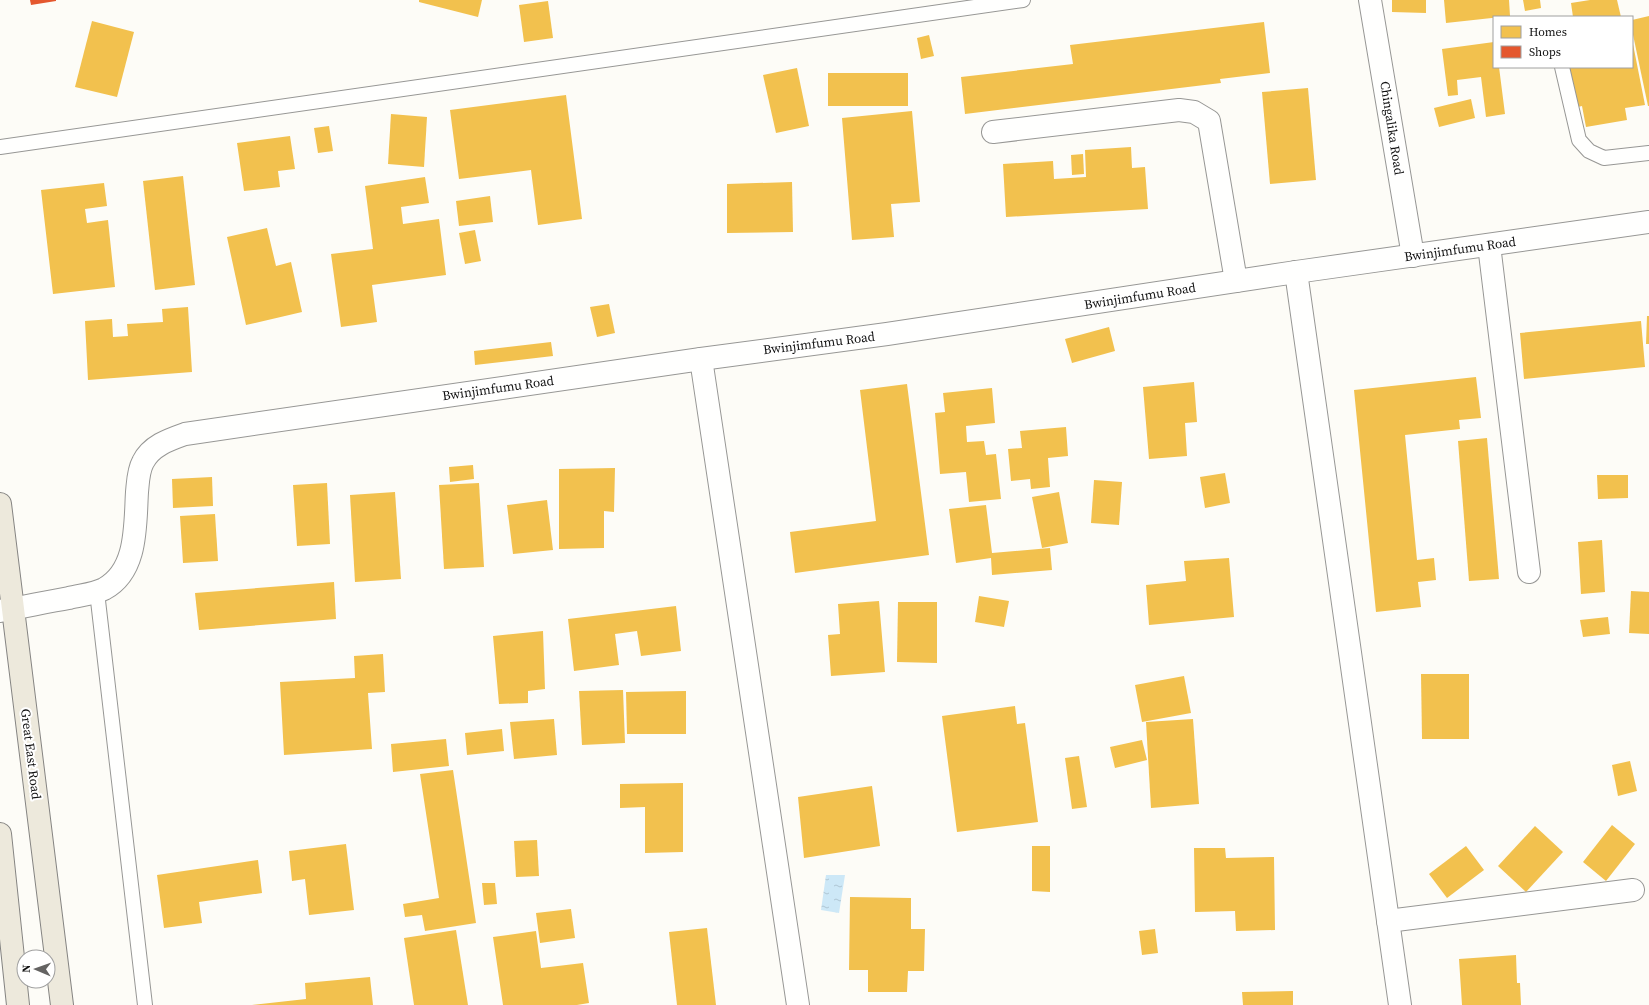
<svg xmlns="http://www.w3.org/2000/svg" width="1649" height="1005" font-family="'Source Serif 4',serif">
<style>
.water{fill:url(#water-ripples)}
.homes{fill:#f2c14e}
.shops{fill:#e4572e}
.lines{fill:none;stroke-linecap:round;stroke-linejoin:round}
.service-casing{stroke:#979795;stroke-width:16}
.minor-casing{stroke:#979795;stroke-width:24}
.primary-casing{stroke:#858482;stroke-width:24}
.service{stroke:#fffffe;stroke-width:14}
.minor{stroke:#fffffe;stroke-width:22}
.primary{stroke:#ede9dc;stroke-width:22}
.labels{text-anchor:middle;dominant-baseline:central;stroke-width:4;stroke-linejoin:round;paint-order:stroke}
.street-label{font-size:13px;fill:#111;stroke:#fff}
</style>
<defs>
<pattern id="water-ripples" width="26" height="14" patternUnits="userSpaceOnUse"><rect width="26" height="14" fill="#cde8f7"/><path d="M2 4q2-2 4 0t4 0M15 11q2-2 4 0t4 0" fill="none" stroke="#afc6d3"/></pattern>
</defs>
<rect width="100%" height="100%" fill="#fdfcf7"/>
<polygon class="water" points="826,875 845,875 839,913 821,910"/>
<g class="homes">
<polygon points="419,0 482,0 478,17 419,2"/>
<polygon points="1392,0 1426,0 1426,13 1392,12"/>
<polygon points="1444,0 1509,0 1510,16 1446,23"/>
<polygon points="1523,0 1540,0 1541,8 1525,11"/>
<polygon points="1590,0 1617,0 1621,17 1573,17 1571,3"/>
<polygon points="548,1 553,38 524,42 519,5"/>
<polygon points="1649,16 1649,106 1648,106 1632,30 1632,20"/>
<polygon points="92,21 134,32 117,97 75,87"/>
<polygon points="1264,22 1270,73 1220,79 1221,83 965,114 961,77 1073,64 1070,45"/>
<polygon points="929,35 934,56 921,59 917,38"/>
<polygon points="1632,39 1645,105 1625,108 1627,120 1586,127 1582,106 1574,108 1567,67 1632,67"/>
<polygon points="1494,42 1494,67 1499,67 1505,114 1486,117 1481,77 1457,80 1458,95 1448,96 1442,49"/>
<polygon points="797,68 809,126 776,133 763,75"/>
<rect x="828" y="73" width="80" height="33"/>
<polygon points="1308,88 1316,180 1270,184 1262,92"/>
<polygon points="566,95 582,219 538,225 531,170 459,179 450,110"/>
<polygon points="1471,99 1475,118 1439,127 1434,108"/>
<polygon points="912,111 920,202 891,204 894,237 852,240 842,118"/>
<polygon points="391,114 427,117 424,167 388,164"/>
<polygon points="329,126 333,151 318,153 314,128"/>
<polygon points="290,136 295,169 278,171 280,187 244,191 237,143"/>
<polygon points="1131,147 1132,168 1145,167 1148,209 1006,217 1003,164 1053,161 1054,179 1086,177 1085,150"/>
<polygon points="1083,154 1084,174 1072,175 1071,155"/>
<polygon points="183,176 195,285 155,290 143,181"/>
<polygon points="425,177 429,203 401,207 403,224 439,219 446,275 372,285 377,322 341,327 331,254 373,249 365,186"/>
<polygon points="792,182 793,232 727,233 727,184"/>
<polygon points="104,183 107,206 85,209 87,223 108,220 115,287 53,294 41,190"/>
<polygon points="490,196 493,222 459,226 456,201"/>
<polygon points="267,228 276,266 291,262 302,312 246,325 227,237"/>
<polygon points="475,230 481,261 465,264 459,233"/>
<polygon points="609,304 615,333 597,337 590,307"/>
<polygon points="188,307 192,372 88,380 85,321 112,319 113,337 128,336 127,324 163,322 162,309"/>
<polygon points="1647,316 1649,316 1649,344 1646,344"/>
<polygon points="1641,321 1645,367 1524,379 1520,333"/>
<polygon points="1109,327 1115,351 1072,363 1065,339"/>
<polygon points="551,342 553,356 475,365 474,351"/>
<polygon points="1476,377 1481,418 1459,420 1460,429 1405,435 1417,560 1434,558 1436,580 1418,582 1421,607 1376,612 1354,390"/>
<polygon points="1194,382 1197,422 1185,423 1187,456 1149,459 1143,387"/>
<polygon points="907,384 929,555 795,573 790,532 876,521 860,390"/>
<polygon points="992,388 995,423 966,426 967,442 984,441 986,455 996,454 1001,499 969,502 966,472 940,474 935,413 945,412 943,393"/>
<polygon points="1066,427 1068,456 1048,458 1050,487 1031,489 1030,479 1011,481 1008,449 1022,448 1020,431"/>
<polygon points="1487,438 1499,579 1469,581 1458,441"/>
<polygon points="473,465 474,479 450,482 449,467"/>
<polygon points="615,468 614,512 604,511 604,548 559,549 559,469"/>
<polygon points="1225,473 1230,503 1205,508 1200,477"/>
<polygon points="1597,475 1628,475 1628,498 1598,499"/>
<polygon points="212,477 213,506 173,508 172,479"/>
<polygon points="1094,480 1122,482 1119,525 1091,523"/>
<polygon points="327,483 330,544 297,546 293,485"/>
<polygon points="479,483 484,567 444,569 439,485"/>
<polygon points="395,492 401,579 355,582 350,495"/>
<polygon points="1059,492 1068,543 1042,548 1032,497"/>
<polygon points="547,500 553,550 513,554 507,505"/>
<polygon points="986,505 992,553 1050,548 1052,570 992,575 991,558 956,563 949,509"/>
<polygon points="215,514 218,561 183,563 180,516"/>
<polygon points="1602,540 1605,592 1581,594 1578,542"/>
<polygon points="1229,558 1234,617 1149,625 1146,585 1186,581 1184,561"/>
<polygon points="334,582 336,619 199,630 195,593"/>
<polygon points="1631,591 1649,592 1649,634 1629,633"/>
<polygon points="979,596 1009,601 1004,627 975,622"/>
<polygon points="879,601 885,672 831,676 828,635 840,634 838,604"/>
<polygon points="898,602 937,602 937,663 897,662"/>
<polygon points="676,606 681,651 641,656 637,631 615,634 619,665 574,671 568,619"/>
<polygon points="1608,617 1610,634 1583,637 1580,620"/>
<polygon points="543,631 545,689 528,691 528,703 499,704 493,636"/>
<polygon points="383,654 385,692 368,693 372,749 284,755 280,682 355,678 354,656"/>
<polygon points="1421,674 1469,674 1469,739 1422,739"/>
<polygon points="1184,676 1191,713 1142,722 1135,685"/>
<polygon points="623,690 625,743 582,745 579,691"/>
<polygon points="686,691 686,734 627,734 626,692"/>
<polygon points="1015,706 1017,724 1025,723 1038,822 957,832 942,716"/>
<polygon points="554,719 557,755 514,759 510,722"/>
<polygon points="1193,719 1199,804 1151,808 1146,722"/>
<polygon points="502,729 504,751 467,755 465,733"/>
<polygon points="446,739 449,766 393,772 391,744"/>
<polygon points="1142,740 1147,760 1115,768 1110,747"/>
<polygon points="1079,756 1087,807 1072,809 1065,758"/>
<polygon points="1630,761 1637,791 1618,796 1612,765"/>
<polygon points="453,770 476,923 425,931 422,915 405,917 403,904 439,898 420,774"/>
<polygon points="683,783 683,852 645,853 645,807 620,808 620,784"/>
<polygon points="872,786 880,846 804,858 798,797"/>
<polygon points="1612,825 1635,844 1606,881 1583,862"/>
<polygon points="1535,826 1563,852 1526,892 1498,866"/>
<polygon points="537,840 539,876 516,877 514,841"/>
<polygon points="346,844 354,910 309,915 305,879 292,881 289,851"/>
<polygon points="1032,846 1050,846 1050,892 1032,891"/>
<polygon points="1466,846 1484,870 1447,898 1429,874"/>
<polygon points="1194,848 1225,848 1226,858 1274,857 1275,930 1236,931 1235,911 1195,912"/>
<polygon points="258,860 262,893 199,902 202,923 164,928 157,875"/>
<polygon points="482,883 495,883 497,904 484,905"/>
<polygon points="850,897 911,898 911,929 925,929 924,971 908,971 907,992 868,992 868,970 849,970"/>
<polygon points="571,909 575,938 540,943 536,913"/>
<polygon points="707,928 716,1005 677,1005 669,932"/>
<polygon points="1155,929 1158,953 1142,955 1139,931"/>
<polygon points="456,930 468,1005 414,1005 404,938"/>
<polygon points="536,931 541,968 583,963 589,1003 577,1005 503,1005 493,937"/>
<polygon points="1516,955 1517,983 1520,983 1521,1005 1462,1005 1459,959"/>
<polygon points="370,977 373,1005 252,1005 306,999 305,983"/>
<polygon points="1293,991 1293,1005 1243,1005 1242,992"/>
</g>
<polygon class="shops" points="30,0 56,0 56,1 31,5"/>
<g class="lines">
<defs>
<g id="service">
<polyline points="1562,67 1579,140 1589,151 1604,158 1649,153"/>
<polyline points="0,147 1023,0"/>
<polyline points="97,592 145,1005"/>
</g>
<g id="minor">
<polyline points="1370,0 1413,256"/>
<polyline points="993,132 1179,110 1194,112 1209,121 1236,281"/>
<polyline points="1489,245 1529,572"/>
<polyline points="1296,272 1400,1005"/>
<polyline points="701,359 798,1005"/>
<path d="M0,611C23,607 46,602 69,598C81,595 94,594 104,589C138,571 135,524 137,492C138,483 138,471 143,462C151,446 168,440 185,434L701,359L887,334L1296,272L1649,222"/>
<polyline points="1388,921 1633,890"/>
</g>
<g id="primary">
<polyline points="0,504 62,1005"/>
<polyline points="0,834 18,1005"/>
</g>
</defs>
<use href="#service" class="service-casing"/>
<use href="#minor" class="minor-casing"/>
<use href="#primary" class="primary-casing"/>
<use href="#service" class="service"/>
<use href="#minor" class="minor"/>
<use href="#primary" class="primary"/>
</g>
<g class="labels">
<g class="street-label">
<text transform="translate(1392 128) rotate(81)">Chingalika Road</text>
<text transform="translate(1460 249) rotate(-8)">Bwinjimfumu Road</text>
<text transform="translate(1140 296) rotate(-9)">Bwinjimfumu Road</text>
<text transform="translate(819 343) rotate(-7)">Bwinjimfumu Road</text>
<text transform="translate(498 388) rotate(-8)">Bwinjimfumu Road</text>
<text transform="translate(31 754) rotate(83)">Great East Road</text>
</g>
</g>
<rect x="1493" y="16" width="140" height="52" fill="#ffffff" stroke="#a0a0a0"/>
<rect x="1501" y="26" width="20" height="12" fill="#f2c14e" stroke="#a0a0a0"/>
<text x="1529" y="36" font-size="12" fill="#111111">Homes</text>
<rect x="1501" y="46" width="20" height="12" fill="#e4572e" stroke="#a0a0a0"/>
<text x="1529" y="56" font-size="12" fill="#111111">Shops</text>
<g transform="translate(36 969) rotate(272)"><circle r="19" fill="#ffffff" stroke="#a0a0a0"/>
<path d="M0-3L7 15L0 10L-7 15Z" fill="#646362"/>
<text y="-6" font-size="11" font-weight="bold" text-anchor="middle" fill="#111111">N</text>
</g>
</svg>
